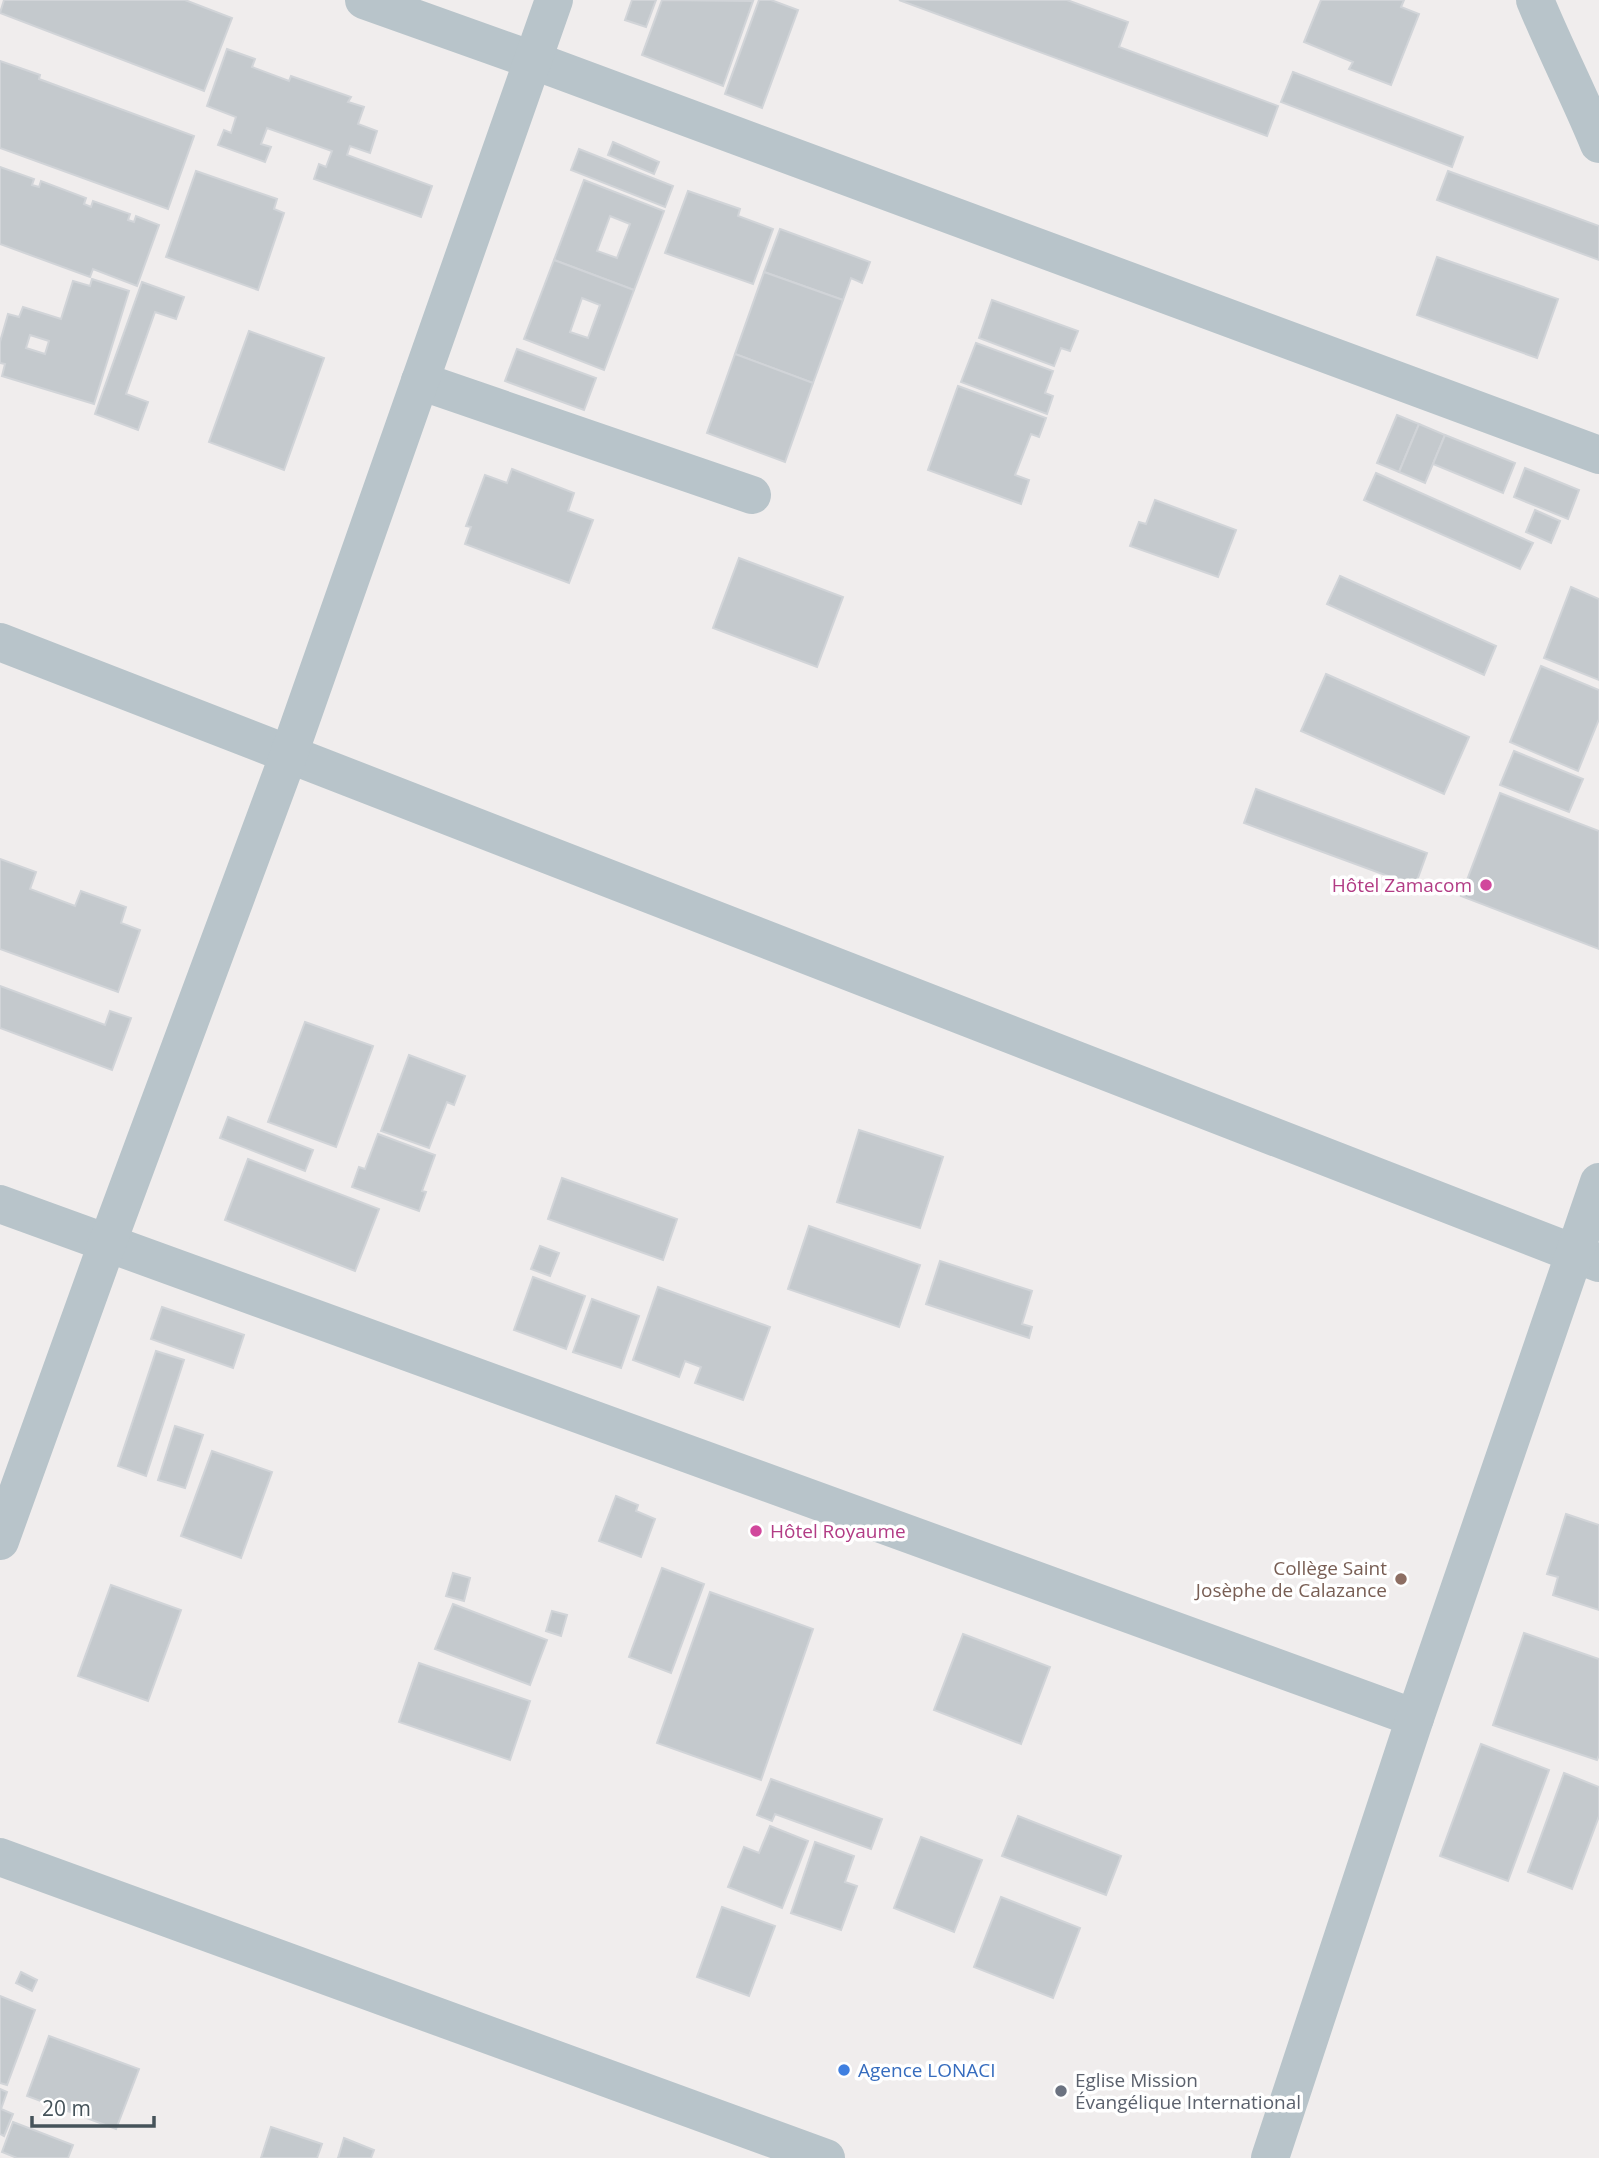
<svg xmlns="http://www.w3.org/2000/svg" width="1599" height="2158" font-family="'Open Sans',sans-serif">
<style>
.building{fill:#c4c9cd;stroke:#d1d4d8;stroke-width:2;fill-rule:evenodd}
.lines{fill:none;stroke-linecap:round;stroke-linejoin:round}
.minor{stroke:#b8c4ca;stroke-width:38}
.hotel-dot{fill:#d1479c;stroke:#fff;stroke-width:2.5}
.education-dot{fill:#8d6e63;stroke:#fff;stroke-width:2.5}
.shop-dot{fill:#3f7fe0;stroke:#fff;stroke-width:2.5}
.worship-dot{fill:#6b7280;stroke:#fff;stroke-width:2.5}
.labels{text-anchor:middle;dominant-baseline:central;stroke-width:7;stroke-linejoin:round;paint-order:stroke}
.hotel-label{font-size:19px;fill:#b23c85;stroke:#fff;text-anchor:end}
.education-label{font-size:19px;fill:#785e54;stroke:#fff;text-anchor:end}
.shop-label{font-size:19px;fill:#366cbe;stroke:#fff;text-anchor:start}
.worship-label{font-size:19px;fill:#5b616d;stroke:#fff;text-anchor:start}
</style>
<rect width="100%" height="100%" fill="#f0eded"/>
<g class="building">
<polygon points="4,0 185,0 232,18 204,91 0,13"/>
<polygon points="632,0 656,0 646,27 625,20"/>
<polygon points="662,0 753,1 723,86 642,55"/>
<polygon points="759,0 771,0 798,10 762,108 725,94"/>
<polygon points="899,0 1067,0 1128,22 1119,47 1278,106 1267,136"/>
<polygon points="1321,0 1404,0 1401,7 1419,14 1391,85 1349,69 1353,62 1304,42"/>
<polygon points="227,49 255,59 252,67 289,81 291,76 351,97 348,102 364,107 358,124 377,131 370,153 350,146 347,155 432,186 421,217 314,179 319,164 326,167 332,151 267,128 261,144 271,147 265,162 218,145 224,130 231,133 236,117 207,106"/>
<polygon points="0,61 40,75 39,79 194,136 168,209 0,148"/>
<polygon points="1293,72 1463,137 1452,167 1281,102"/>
<polygon points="613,142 659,162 654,174 608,155"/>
<polygon points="579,149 673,186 665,207 571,170"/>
<polygon points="0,167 34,179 32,185 39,187 41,181 86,198 84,204 91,207 93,201 130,214 128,220 134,222 136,216 159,225 137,286 93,269 90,277 0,244"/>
<polygon points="196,171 277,199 274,209 284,213 258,290 166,257"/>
<polygon points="1448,171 1599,226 1599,260 1437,200"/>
<path d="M584,180L664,211L634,290L554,260ZM610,216L630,224L617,258L597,251Z"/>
<polygon points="688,191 740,209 738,216 773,229 753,284 665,253"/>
<polygon points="780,229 870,262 862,283 851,278 843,300 764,272"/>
<polygon points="1437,257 1558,299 1537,358 1417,315"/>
<path d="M554,260L634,290L604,370L524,339ZM582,298L600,305L588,338L570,332Z"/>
<polygon points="764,272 843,300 813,383 735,354"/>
<path d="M92,279L129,291L94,404L2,376L5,364L0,363V342L8,314L19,317L23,307L61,319L73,281L90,286ZM30,335L49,341L45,354L26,348Z"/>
<polygon points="142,282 184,297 176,319 155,312 126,394 148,402 138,430 95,414"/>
<polygon points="992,300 1078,331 1070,351 1061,348 1054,366 979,338"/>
<polygon points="249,331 324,358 284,470 209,442"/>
<polygon points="976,343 1053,371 1045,393 1053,396 1047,414 961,382"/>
<polygon points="517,349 596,378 584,410 505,381"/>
<polygon points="735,354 813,383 785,462 707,433"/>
<polygon points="958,386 1046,418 1039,437 1031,434 1015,475 1029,480 1021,504 928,470"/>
<polygon points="1397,415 1419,424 1399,472 1377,463"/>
<polygon points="1419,424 1445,435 1425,483 1399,472"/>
<polygon points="1445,435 1515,463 1503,493 1433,464"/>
<polygon points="1525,468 1579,490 1568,519 1514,497"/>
<polygon points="512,469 574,493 568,511 593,520 569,583 465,544 471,527 466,526 485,475 507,483"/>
<polygon points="1376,473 1533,543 1520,569 1364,500"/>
<polygon points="1155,500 1236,530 1218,577 1130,546 1139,522 1146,524"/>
<polygon points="1535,510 1560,521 1551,543 1526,532"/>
<polygon points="739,558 843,597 817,667 713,628"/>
<polygon points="1340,576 1496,646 1484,675 1327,604"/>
<polygon points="1571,587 1599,599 1599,680 1544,658"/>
<polygon points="1541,666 1599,690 1599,719 1578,771 1510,742"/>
<polygon points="1326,674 1469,737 1444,794 1301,731"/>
<polygon points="1514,751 1583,779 1569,812 1500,785"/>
<polygon points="1256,789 1427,853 1415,886 1244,823"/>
<polygon points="1500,793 1599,831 1599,949 1461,896"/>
<polygon points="0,859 36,872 30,889 75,906 81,891 126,907 121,923 140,930 118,992 0,949"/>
<polygon points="0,986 105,1025 110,1011 131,1018 112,1070 0,1028"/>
<polygon points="305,1022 373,1046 336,1147 268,1122"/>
<polygon points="409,1055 465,1076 454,1105 447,1102 429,1148 381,1131"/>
<polygon points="228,1117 313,1150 305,1171 220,1138"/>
<polygon points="859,1130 943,1157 920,1228 837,1202"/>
<polygon points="378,1134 435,1155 422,1191 426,1192 419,1211 352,1187 359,1167 365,1169"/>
<polygon points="248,1159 379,1209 355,1271 225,1220"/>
<polygon points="562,1178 677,1219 663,1260 548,1219"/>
<polygon points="809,1226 920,1265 899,1327 788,1289"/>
<polygon points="540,1246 559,1253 550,1276 531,1269"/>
<polygon points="940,1261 1032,1291 1022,1324 1032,1327 1029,1338 926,1304"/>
<polygon points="533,1277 585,1296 566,1349 514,1330"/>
<polygon points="658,1287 770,1327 743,1400 695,1383 701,1367 685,1361 679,1377 633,1360"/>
<polygon points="592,1299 639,1316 621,1368 573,1352"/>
<polygon points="162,1307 244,1335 233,1368 151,1339"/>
<polygon points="156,1351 184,1360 146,1476 118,1466"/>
<polygon points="175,1426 203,1435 185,1488 158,1480"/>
<polygon points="212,1451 272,1472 241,1558 181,1536"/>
<polygon points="616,1496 638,1505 636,1511 655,1519 641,1557 599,1541"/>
<polygon points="1566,1514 1599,1525 1599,1610 1553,1595 1558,1577 1547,1574"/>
<polygon points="662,1568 704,1584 671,1673 629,1657"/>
<polygon points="453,1573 470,1578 464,1601 446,1596"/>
<polygon points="111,1585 181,1610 148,1701 78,1676"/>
<polygon points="710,1592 813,1629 761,1780 657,1743"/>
<polygon points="453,1604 547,1640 530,1685 435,1649"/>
<polygon points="552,1611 567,1615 561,1636 546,1631"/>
<polygon points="1524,1633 1599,1659 1599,1755 1597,1760 1493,1725"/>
<polygon points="963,1634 1050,1667 1021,1744 934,1710"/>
<polygon points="419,1663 530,1701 510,1760 399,1722"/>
<polygon points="1481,1744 1549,1770 1508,1881 1440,1856"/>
<polygon points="1564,1773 1599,1787 1599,1816 1572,1889 1528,1872"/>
<polygon points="771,1779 882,1819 871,1849 775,1814 772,1821 757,1815"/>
<polygon points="1018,1816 1121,1856 1106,1895 1002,1856"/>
<polygon points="770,1826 808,1841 782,1908 728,1887 744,1847 759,1853"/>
<polygon points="921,1837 982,1860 954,1932 894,1908"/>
<polygon points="815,1842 854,1856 845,1882 857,1886 841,1930 791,1913"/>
<polygon points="1001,1897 1080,1928 1053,1998 974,1967"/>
<polygon points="722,1907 775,1926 749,1996 697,1977"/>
<polygon points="21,1972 37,1980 32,1991 16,1983"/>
<polygon points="0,1996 35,2010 7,2085 0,2083"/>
<polygon points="49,2036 139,2069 116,2129 27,2096"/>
<polygon points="0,2089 7,2092 1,2109 13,2114 4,2136 0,2134"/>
<polygon points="13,2122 73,2145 68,2158 17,2158 2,2152"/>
<polygon points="271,2127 322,2144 317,2158 261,2158"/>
<polygon points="344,2138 374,2150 371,2158 338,2158"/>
</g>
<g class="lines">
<g class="minor">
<polyline points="364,0 532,60 1599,455"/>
<path d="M1535,0C1555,49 1579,95 1599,144"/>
<polyline points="420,381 752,495"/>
<polyline points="0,642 1599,1263"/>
<polyline points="0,1204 1415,1718"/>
<polyline points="0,1541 107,1244 289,754 554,0"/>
<polyline points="0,1857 826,2158"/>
<polyline points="1270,2158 1415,1718 1599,1182"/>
</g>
</g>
<g class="hotel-dot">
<circle cx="1486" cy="885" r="7"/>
<circle cx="756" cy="1531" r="7"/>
</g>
<circle class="education-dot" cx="1401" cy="1579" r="7"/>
<circle class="shop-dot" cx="844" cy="2070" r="7"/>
<circle class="worship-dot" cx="1061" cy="2091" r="7"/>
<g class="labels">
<g class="hotel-label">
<text x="1472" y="885">Hôtel Zamacom</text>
<text x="770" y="1531" text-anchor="start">Hôtel Royaume</text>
</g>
<g class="education-label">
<text x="1387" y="1568">Collège Saint<tspan x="1387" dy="22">Josèphe de Calazance</tspan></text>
</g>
<g class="shop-label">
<text x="858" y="2070">Agence LONACI</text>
</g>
<g class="worship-label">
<text x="1075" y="2080">Eglise Mission<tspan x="1075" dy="22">Évangélique International</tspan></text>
</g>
</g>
<path d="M32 2116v10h122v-10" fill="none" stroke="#45535a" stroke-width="3.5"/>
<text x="42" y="2116" font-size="21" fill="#45535a" stroke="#ffffff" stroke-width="5" paint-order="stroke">20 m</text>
</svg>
